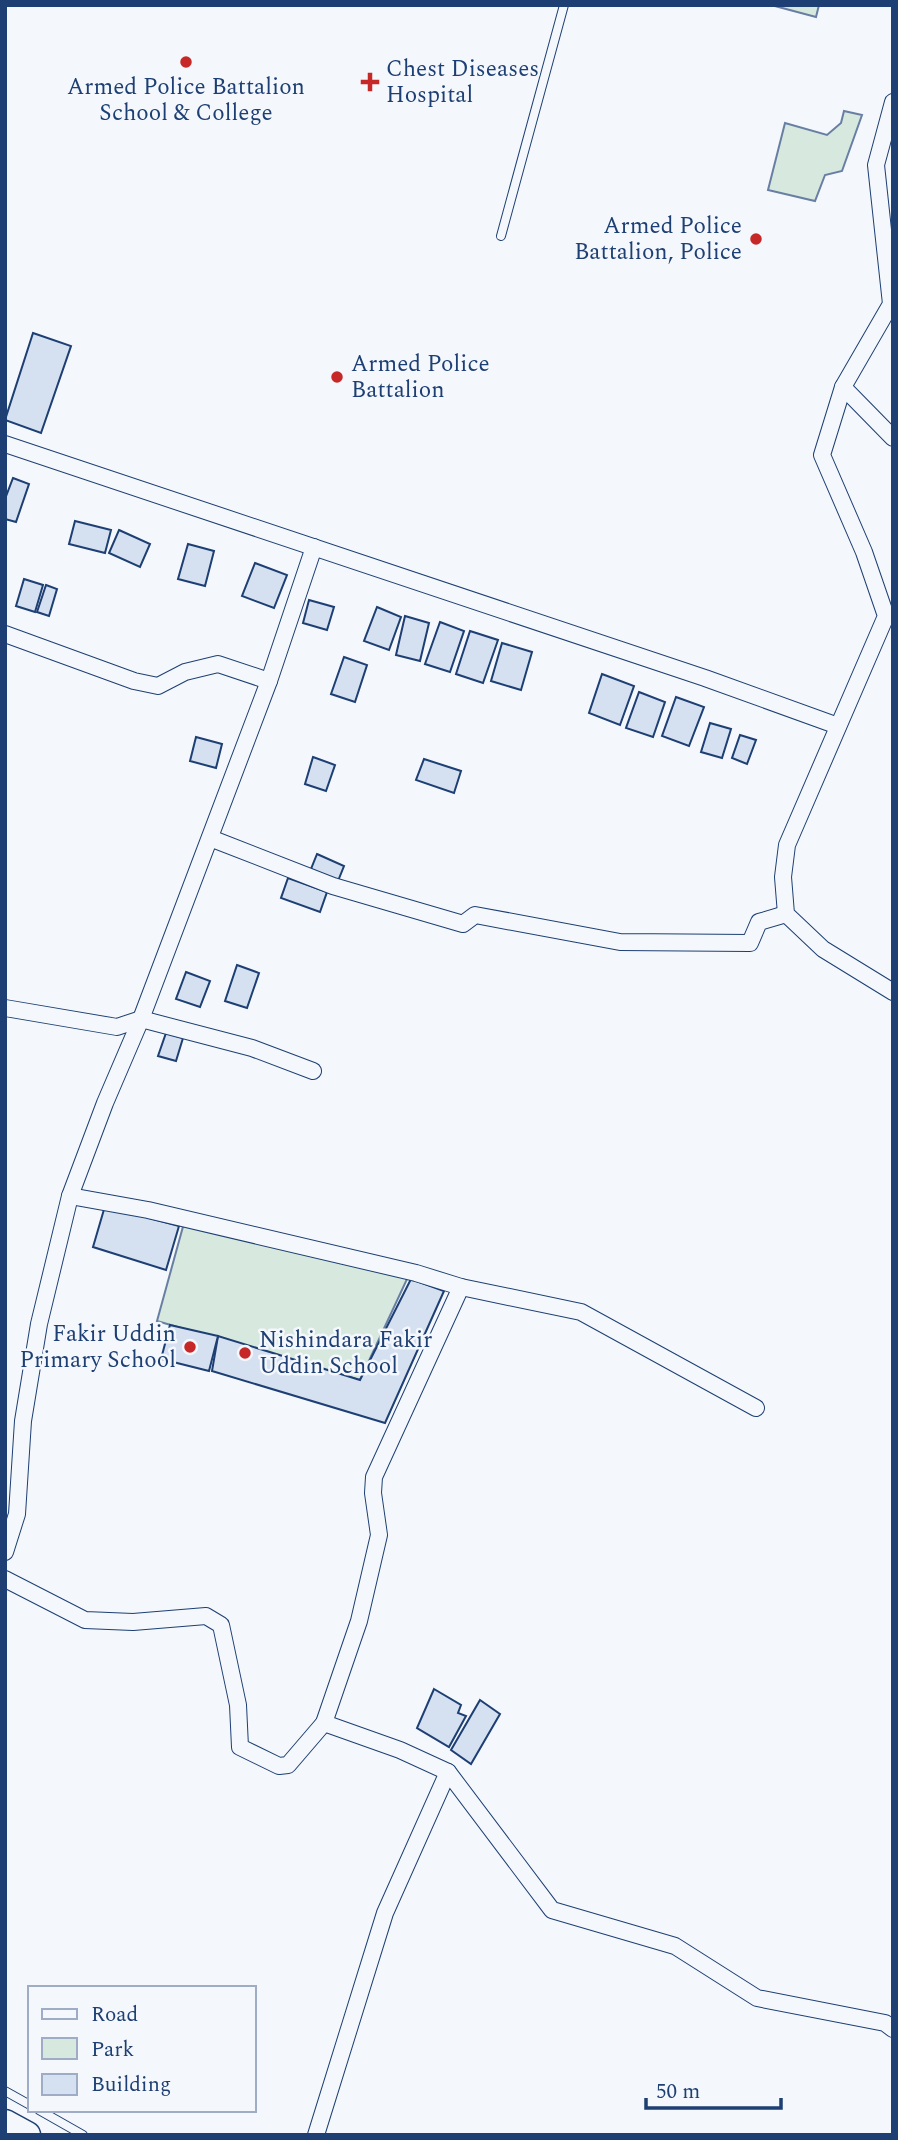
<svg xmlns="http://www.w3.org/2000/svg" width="898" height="2140" font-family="Spectral,serif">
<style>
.green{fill:#d7e8df;stroke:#687fa3;stroke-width:2}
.building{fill:#d5e0f0;stroke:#1d3f73;stroke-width:2}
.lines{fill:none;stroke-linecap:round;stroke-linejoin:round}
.service-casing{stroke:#1d3f73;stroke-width:10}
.minor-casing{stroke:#1d3f73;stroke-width:18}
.trunk-casing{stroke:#1d3f73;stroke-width:29}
.service{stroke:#f4f7fb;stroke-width:8}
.minor{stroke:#f4f7fb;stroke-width:16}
.trunk{stroke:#f4f7fb;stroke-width:26}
.poi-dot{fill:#c62828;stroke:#f4f7fb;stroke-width:2.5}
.labels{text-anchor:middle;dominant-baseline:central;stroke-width:5;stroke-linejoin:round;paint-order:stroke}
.poi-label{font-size:23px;fill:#1d3f73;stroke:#f4f7fb;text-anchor:start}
</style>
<rect width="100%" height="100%" fill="#f4f7fb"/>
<g class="green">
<polygon points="771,5 819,5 816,17"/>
<polygon points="844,111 862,115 842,171 825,175 815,201 768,190 785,123 827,135 841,123"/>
<polygon points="184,1223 408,1277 360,1380 157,1321"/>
</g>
<g class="building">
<polygon points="33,333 71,346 41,433 5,420"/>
<polygon points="13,478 29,484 16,522 5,519 5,499"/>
<polygon points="75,521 111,530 105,553 69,544"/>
<polygon points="119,530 150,544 140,567 109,553"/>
<polygon points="188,544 214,551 205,586 178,579"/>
<polygon points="255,563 287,575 274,608 242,596"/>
<polygon points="24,579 43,585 35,612 16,606"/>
<polygon points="46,585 57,589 49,616 37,612"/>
<polygon points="309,600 334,607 327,630 303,623"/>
<polygon points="377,607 401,617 389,650 364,641"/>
<polygon points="405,616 429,623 420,661 396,655"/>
<polygon points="440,622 464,631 450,672 425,664"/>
<polygon points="470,631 498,640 483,683 456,674"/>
<polygon points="502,643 532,652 521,690 491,681"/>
<polygon points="344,657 367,665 355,702 331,694"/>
<polygon points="602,674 634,686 620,725 589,713"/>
<polygon points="639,692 665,702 653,737 626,728"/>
<polygon points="676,697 704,707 689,746 662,736"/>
<polygon points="710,723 731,729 722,758 701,752"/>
<polygon points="740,735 756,740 747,764 732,758"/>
<polygon points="196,737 222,744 216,768 190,761"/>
<polygon points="313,757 335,765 326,791 305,784"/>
<polygon points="424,759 461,771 454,793 416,780"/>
<polygon points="317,854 344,866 338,881 311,869"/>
<polygon points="288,878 327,892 320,912 281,898"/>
<polygon points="237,965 259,973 247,1008 225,1001"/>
<polygon points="186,972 210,981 200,1007 176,999"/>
<polygon points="166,1033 183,1038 176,1061 158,1056"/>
<polygon points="105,1206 179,1226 166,1270 93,1247"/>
<polygon points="411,1279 444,1291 385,1423 212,1371 218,1336 360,1380"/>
<polygon points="170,1325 218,1336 209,1371 161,1359"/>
<polygon points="434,1689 461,1705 458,1713 466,1716 449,1747 417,1728"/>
<polygon points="480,1700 500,1714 471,1764 451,1750"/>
</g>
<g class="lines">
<defs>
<g id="service">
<polyline points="501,236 564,5"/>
<polyline points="5,2091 30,2105"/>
<polyline points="39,2110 83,2135"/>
</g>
<g id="minor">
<polyline points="893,102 876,165 891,304 843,387 822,455 864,552 886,616 787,845 783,877 786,914 823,949 893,992"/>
<polyline points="843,387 893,438"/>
<polyline points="5,444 705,678 838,726"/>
<polyline points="5,634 134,681 158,686 185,672 218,664 269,681"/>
<polyline points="210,838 333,886 463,924 475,915 620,942 750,943 759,922 786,914"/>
<polyline points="5,1008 117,1027 141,1019 252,1048 313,1071"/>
<polyline points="70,1196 148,1210 416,1273 461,1287 581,1312 756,1408"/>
<polyline points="5,1552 17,1514 23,1421 39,1324 70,1196 105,1103 141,1019 269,681 314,547"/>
<polyline points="5,1579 85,1620 133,1622 206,1616 221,1625 238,1705 240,1747 279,1766 288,1765 324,1723 400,1750 448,1772 552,1910 675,1946 757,1998 885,2023 893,2029"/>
<polyline points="324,1723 359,1621 379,1535 373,1493 374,1477 461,1287"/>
<polyline points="316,2135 385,1913 448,1772"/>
</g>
<polyline id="trunk" points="5,2123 27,2135"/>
</defs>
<use href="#service" class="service-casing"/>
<use href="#minor" class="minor-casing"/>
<use href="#trunk" class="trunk-casing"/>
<use href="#service" class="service"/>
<use href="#minor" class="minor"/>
<use href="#trunk" class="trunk"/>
</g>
<g class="poi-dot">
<circle cx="186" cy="62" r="7"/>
<path d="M366.5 71.5h7v7h7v7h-7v7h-7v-7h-7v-7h7z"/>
<circle cx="756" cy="239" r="7"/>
<circle cx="337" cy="377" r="7"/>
<circle cx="190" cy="1347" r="7"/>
<circle cx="245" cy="1353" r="7"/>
</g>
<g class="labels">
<g class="poi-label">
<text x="386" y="69">Chest Diseases<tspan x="386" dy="26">Hospital</tspan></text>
<text x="186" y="87" text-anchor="middle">Armed Police Battalion<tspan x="186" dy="26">School &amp; College</tspan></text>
<text x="742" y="226" text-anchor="end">Armed Police<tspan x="742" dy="26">Battalion, Police</tspan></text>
<text x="351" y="364">Armed Police<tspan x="351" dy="26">Battalion</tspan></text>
<text x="176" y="1334" text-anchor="end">Fakir Uddin<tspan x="176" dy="26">Primary School</tspan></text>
<text x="259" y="1340">Nishindara Fakir<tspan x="259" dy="26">Uddin School</tspan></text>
</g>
</g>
<rect width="898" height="2140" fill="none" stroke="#1d3f73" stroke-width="14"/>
<rect x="28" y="1986" width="228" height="126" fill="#f4f7fb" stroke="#9eadc5" stroke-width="2"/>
<rect x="42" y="2009" width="35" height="10" fill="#f4f7fb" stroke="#9eadc5" stroke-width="2"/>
<text x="91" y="2021" font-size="21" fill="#1d3f73">Road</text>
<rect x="42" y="2038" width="35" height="21" fill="#d7e8df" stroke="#9eadc5" stroke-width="2"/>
<text x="91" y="2056" font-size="21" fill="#1d3f73">Park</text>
<rect x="42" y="2074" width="35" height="21" fill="#d5e0f0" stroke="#9eadc5" stroke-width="2"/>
<text x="91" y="2091" font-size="21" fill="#1d3f73">Building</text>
<path d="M646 2098v10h135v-10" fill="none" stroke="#1d3f73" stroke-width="3.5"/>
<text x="656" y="2098" font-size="21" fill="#1d3f73" stroke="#f4f7fb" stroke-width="5" paint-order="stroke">50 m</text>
</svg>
